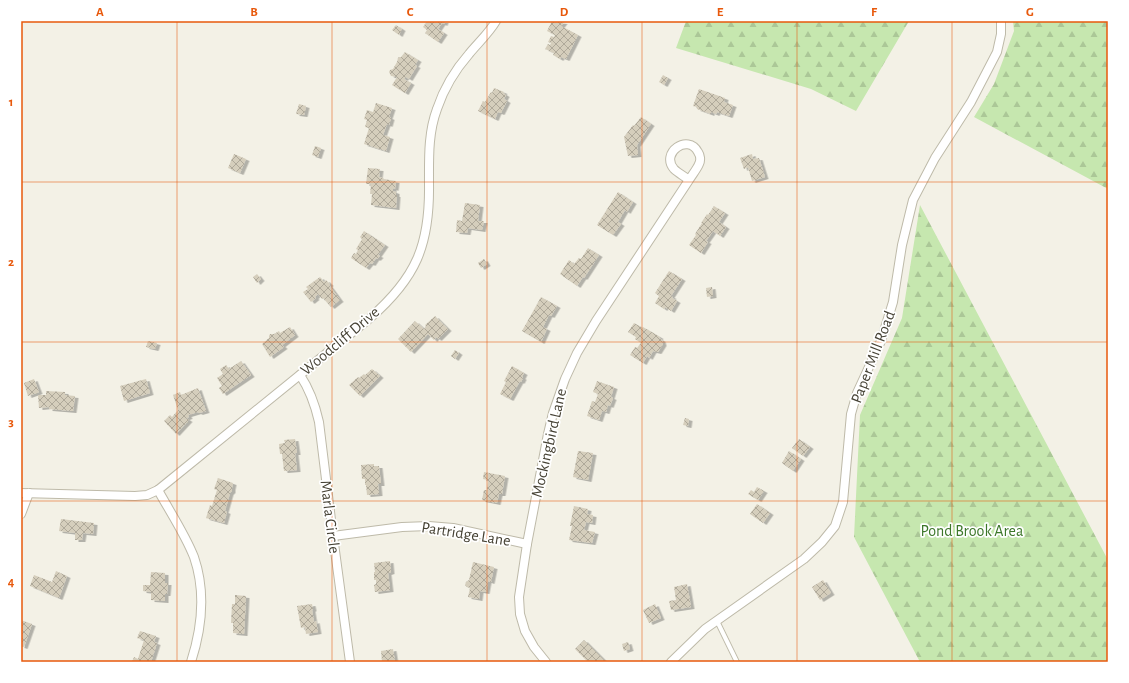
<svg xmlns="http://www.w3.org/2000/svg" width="1129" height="683" font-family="'Alegreya Sans',sans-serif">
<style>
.forest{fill:url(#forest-firs)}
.building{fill:url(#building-cross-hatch);filter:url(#shadow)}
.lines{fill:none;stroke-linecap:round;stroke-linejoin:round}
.lane-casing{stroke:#bebaa9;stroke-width:6}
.street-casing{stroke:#bebaa9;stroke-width:10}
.lane{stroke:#fff;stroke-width:4}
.street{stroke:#fff;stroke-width:8}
.grid{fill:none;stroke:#e8590c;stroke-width:1;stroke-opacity:0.55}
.labels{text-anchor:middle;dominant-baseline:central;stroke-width:3.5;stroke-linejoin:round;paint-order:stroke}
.street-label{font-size:16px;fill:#464235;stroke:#fff}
.park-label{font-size:16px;fill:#3c7729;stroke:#fff}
.neatline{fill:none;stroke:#e8590c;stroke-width:1.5}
.grid-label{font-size:13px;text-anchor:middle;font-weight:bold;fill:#e8590c}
</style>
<defs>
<pattern id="forest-firs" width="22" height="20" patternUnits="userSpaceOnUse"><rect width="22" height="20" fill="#c6e7af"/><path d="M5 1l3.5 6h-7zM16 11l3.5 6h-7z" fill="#abc797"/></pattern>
<pattern id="building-cross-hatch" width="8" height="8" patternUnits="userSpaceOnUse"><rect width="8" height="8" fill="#d5cebc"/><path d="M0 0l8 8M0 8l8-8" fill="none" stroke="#afa99a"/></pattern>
<filter id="shadow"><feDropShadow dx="3.5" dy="2" stdDeviation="0" flood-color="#0004"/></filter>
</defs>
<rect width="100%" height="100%" fill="#f3f1e6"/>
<g class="forest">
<polygon points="686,21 909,21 856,111 811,89 676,48"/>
<polygon points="1013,21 1108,21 1108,189 974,117 994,84 1014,31"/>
<polygon points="920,205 1108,560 1108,662 920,662 854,537 860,415 902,318"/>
</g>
<g class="building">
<polygon points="427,21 445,21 444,24 442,23 438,29 444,33 438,42 425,33 427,30 423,27"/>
<polygon points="552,21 564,22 561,26 578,35 566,59 561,57 560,59 553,55 554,53 545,49 548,44 550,45 551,43 548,42 551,36 554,37 555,35 547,31"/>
<polygon points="396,25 402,29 399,35 392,30"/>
<polygon points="405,52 418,60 415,65 417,66 409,79 406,77 404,79 411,83 405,93 392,85 397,77 391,76 389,72 390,70 393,69 397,62 398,58 399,57 401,57"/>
<polygon points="663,75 668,78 664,85 659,82"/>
<polygon points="494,88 504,92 503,93 506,95 504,99 507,101 501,113 498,112 495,119 478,111 483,101 485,102 491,92 492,93"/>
<polygon points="699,89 725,98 724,102 733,105 729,116 717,112 716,114 711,112 711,114 697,109 697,107 693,106"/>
<polygon points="376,103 392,108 389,117 391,118 389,125 387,124 383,135 390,137 386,151 364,144 369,128 365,127 367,120 364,119 367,110 373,112"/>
<polygon points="299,104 306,106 304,115 296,114"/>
<polygon points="641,117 651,124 637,145 638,155 628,156 624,137 633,125 634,126"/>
<polygon points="315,146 321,148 318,157 312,155"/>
<polygon points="234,154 246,159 240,173 228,168"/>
<polygon points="752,154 753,159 759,158 765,177 752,181 748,167 744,169 740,158"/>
<polygon points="368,168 380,169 379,177 384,178 383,179 396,181 395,189 393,188 393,191 396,192 396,195 397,195 396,208 371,205 372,194 370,194 371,184 366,184"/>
<polygon points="618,192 633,202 627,212 625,210 618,222 621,224 613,235 597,225"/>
<polygon points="465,203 480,205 478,221 484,221 482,230 468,228 467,233 456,232 457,220 462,221"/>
<polygon points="714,206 725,213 719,222 726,227 720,236 713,231 706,241 708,242 701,253 689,245 696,235 695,234 702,223 701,223 707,214 708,215"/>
<polygon points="364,231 385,245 378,255 380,256 377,259 376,258 372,264 370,263 366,268 351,258 354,253 356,254 358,250 356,249 362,239 360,237"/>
<polygon points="588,248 599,255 584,278 583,277 577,286 560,274 569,260 574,264 579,258 581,259"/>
<polygon points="484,259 487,264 481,268 478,263"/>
<polygon points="669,271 682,279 671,296 673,297 672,298 677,301 671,311 665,307 664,309 655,303 659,296 655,293"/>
<polygon points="257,274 261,279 257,283 253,277"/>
<polygon points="320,277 324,282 326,280 330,284 329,285 340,300 331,307 323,298 322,299 318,294 315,297 316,298 311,302 303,292 308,289 306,287"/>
<polygon points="712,287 713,296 707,297 706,288"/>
<polygon points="541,297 557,306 551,316 549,315 543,327 547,329 541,342 522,331"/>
<polygon points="435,316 448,329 438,339 436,337 434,340 428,334 411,352 398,339 415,321 424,329 426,326 425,325"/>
<polygon points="634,323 643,328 643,327 660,337 659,338 662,340 663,344 658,352 653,351 649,358 647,356 643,363 630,355 635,347 637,348 641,343 635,339 636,337 628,332"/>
<polygon points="290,327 295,335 282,345 284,347 270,357 262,344 269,338 269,336 270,334 274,334 279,331 280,333"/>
<polygon points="148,341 157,343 155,349 146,347"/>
<polygon points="455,350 459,353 455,359 451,356"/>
<polygon points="241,361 251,375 223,394 219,388 222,386 217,378 223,374 220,369 226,365 229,369"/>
<polygon points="512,366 524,373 522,377 523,378 521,382 520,381 510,399 500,394 506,382 504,381"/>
<polygon points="372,369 380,376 360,396 349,385 358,377 359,378 364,374 365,375"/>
<polygon points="34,379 39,392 28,396 24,383"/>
<polygon points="146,379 150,393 124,401 120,386"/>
<polygon points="597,381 614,387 611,397 613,398 610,406 608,405 606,412 602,411 599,420 587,416 592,401 595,402 598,394 593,392"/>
<polygon points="198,388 206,411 199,413 198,412 188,415 189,417 186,418 189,420 176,434 164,421 170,415 172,417 178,410 173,395 180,392 181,395"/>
<polygon points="46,391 65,392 65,395 75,396 73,411 49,409 49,407 39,408 38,395 46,395"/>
<polygon points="685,418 689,419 688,426 683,425"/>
<polygon points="295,439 297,453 295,453 297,470 284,471 282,454 280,454 279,444 285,443 284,440"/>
<polygon points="799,439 810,447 803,456 792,448"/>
<polygon points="578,451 593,453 588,480 573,477"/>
<polygon points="789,451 801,459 793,471 782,463"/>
<polygon points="374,464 374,466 379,466 381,484 378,484 379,494 367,495 366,485 365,485 365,479 362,479 361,465"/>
<polygon points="484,472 505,476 502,494 499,494 497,503 482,500 484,490 487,490 488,480 483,479"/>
<polygon points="218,478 233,483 232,488 232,491 230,493 225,511 227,512 224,523 206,518 210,505 212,506 217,490 214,489"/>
<polygon points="757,487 764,491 758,500 748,494 751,490 754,492"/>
<polygon points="757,504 770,513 763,523 750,514"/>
<polygon points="574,506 588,509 587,514 593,515 592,523 586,522 584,530 595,532 592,543 569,540 572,526 570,526"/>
<polygon points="61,519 94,523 93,534 83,533 82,540 75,540 75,533 59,531"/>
<polygon points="390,561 391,572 388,573 390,590 375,592 374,585 376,584 376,580 374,580 374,572 375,572 374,563"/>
<polygon points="473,562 494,567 491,582 488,581 486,592 480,591 479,599 468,597 470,588 467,587 465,585 466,582 469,580"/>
<polygon points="56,571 67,576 59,598 30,586 34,575 52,582"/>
<polygon points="151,572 165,573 165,583 168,583 167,594 165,594 165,601 151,600 151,592 143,591 143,585 150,585"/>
<polygon points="823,580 831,593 820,600 812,587"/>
<polygon points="687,584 691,607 671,610 669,601 676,600 674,587"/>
<polygon points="235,595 246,596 244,634 233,633 233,623 231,623 232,604 235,604"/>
<polygon points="312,604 313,609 312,610 314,622 316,621 318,632 306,634 305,627 301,628 297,606"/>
<polygon points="655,604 661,618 649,623 643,610"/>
<polygon points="21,620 32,624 24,647 21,646"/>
<polygon points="140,631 156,636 154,642 157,643 151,662 132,662 134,657 138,659 144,640 137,638"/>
<polygon points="584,640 604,660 602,662 591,662 588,660 587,661 575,649"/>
<polygon points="628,642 630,649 624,651 622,644"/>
<polygon points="393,649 395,662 382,662 381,651"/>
</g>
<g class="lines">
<defs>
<polyline id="lane" points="717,621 737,662"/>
<g id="street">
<path d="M300,375C310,390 315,404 319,422L333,536L350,662"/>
<path d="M158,490C170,512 185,534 194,557C206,592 202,628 191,662"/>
<path d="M21,493L135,496L147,495L158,490L370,318C416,278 430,245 429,184C429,158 428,133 437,109C444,88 455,70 469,54C478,43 489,33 496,21"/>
<polyline points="21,514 29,493"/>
<polyline points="333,536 402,527 429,526 453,528 527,544"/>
<path d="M546,662L534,647L525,631L520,614L519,597L527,544L548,434L553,413L565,379L577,353L596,321L689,180C692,175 697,169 699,164C701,160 700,155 698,152C688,133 660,153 674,169C678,173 684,176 689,180"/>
<polyline points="671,662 705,629 804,559 822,542 835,526 843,502 851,414 857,393 881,341 893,302 902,245 913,200 935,158 971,102 997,52 1001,34 1001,21"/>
</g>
</defs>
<use href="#lane" class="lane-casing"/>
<use href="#street" class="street-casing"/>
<use href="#lane" class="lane"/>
<use href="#street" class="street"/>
</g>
<path class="grid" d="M177,21V662M332,21V662M487,21V662M642,21V662M797,21V662M952,21V662M21,182H1108M21,342H1108M21,501H1108"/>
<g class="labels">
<g class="street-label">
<text transform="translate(340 341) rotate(-40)">Woodcliff Drive</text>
<text transform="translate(873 357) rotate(-69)">Paper Mill Road</text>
<text transform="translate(549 443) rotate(-77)">Mockingbird Lane</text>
<text transform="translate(330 517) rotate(83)">Marla Circle</text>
<text transform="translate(466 534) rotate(9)">Partridge Lane</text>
</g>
<g class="park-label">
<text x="972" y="531">Pond Brook Area</text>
</g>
</g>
<rect width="1129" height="683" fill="none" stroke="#ffffff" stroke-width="44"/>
<rect x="22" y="22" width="1085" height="639" class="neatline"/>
<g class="grid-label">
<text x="100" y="16">A</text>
<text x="254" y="16">B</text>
<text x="410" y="16">C</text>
<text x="564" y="16">D</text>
<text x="720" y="16">E</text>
<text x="874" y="16">F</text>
<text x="1030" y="16">G</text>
<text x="11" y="106">1</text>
<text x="11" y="266">2</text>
<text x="11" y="426">3</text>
<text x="11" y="586">4</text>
</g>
</svg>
